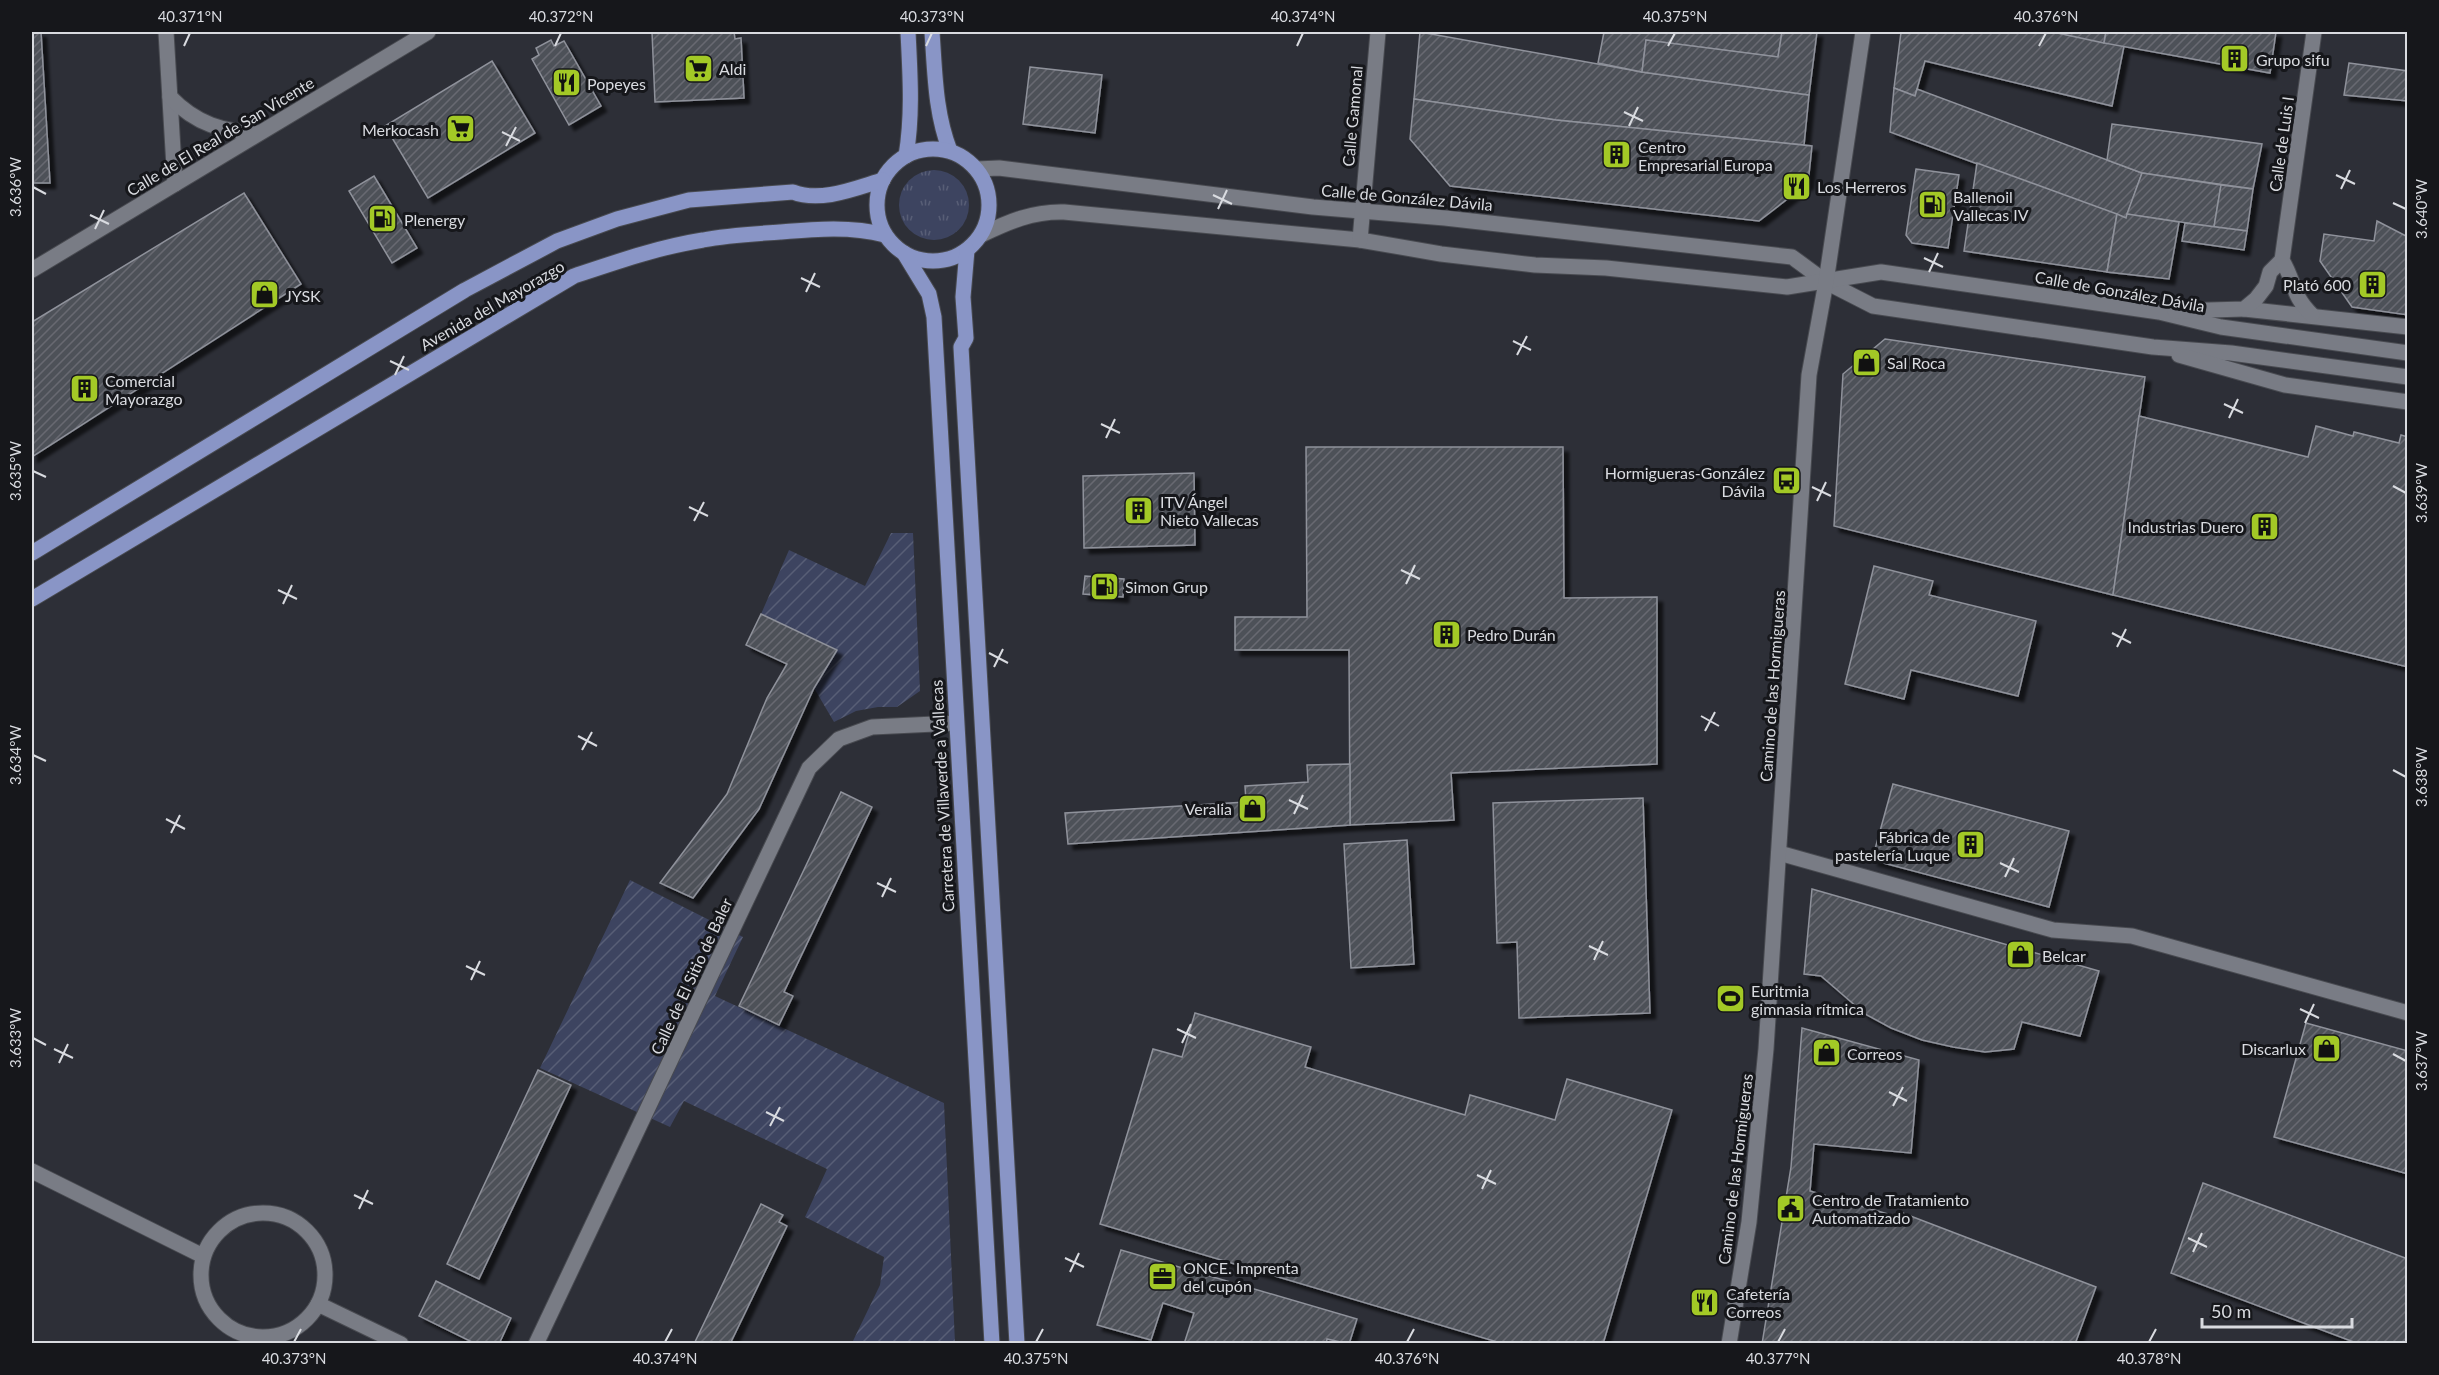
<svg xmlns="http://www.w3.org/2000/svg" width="2439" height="1375" font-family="Lato,sans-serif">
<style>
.grass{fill:url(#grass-tufts)}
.garden{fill:url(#garden-furrows)}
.building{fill:url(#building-hatch);stroke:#8f929b;stroke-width:1.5;filter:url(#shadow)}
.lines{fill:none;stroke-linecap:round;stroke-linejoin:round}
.minor-casing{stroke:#484a50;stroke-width:17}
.major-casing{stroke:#484a50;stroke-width:17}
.minor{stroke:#797c85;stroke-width:15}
.major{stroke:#8995c6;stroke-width:15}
.ticks{fill:none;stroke:#d9dbe0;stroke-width:2}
.labels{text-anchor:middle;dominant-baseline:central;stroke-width:6;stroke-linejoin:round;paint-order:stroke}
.poi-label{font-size:16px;fill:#d9dbe0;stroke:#16171b;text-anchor:start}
.street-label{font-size:16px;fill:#d9dbe0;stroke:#16171b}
.neatline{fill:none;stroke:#d9dbe0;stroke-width:2}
.ticks-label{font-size:15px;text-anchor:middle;fill:#d9dbe0}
</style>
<defs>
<pattern id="grass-tufts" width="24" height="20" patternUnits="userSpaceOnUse" patternTransform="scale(1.5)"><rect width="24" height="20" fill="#3d4460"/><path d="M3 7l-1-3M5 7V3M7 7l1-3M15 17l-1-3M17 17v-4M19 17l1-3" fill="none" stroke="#585e76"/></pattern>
<pattern id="garden-furrows" width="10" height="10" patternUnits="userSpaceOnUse" patternTransform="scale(1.5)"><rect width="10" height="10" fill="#3d4460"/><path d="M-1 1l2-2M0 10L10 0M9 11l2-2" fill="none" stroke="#585e76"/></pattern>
<pattern id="building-hatch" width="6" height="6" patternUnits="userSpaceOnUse" patternTransform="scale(1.5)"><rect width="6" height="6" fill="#4e5159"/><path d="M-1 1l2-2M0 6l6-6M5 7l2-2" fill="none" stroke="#676971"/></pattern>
<filter id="shadow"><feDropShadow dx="5.5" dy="5.5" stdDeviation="1.5" flood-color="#0009"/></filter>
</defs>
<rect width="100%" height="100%" fill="#2d2f37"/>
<circle class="grass" cx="934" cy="205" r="35"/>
<g class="garden">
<polygon points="891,533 913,533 920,691 897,707 878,707 856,711 834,722 814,688 837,650 761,614 789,550 865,586"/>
<polygon points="630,880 743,937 715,996 944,1103 955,1343 852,1343 880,1285 884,1257 805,1217 827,1169 684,1101 670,1127 540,1068"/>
</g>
<g class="building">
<polygon points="32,32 41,32 50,183 32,183"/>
<polygon points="652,32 734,32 735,39 741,38 744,98 655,102"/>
<polygon points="1420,32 1642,72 1809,95 1804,145 1556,120 1414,99"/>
<polygon points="1604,32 1782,32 1778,57 1646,40 1642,72 1598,63"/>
<polygon points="1782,32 1817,32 1809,95 1642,72 1646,40 1778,57"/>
<polygon points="1901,32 2053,32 2124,46 2112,106 1925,61 1915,96 1894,88"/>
<polygon points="2053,32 2106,32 2104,43"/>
<polygon points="2106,32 2276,32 2270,73 2104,43"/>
<polygon points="551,40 554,46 564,41 601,106 569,125 532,59 539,55 536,48"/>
<polygon points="492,61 535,133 428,198 385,126"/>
<polygon points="2349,63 2408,71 2408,101 2344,95"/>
<polygon points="1030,67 1102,75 1095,133 1023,124"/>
<polygon points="1894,88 1915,96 1917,89 2142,173 2126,218 1890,132"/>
<polygon points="1414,99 1556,120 1812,146 1808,183 1759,221 1450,186 1410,139"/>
<polygon points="2112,124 2262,144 2253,189 2142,173 2107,160"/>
<polygon points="1977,163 2117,214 2107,272 1964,251"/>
<polygon points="1916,169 1959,175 1948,248 1912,243 1906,235"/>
<polygon points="2142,173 2221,185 2214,227 2127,214"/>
<polygon points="374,176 417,248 392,263 349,191"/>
<polygon points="2221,185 2253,189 2247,231 2214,227"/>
<polygon points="244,193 301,284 32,457 32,322"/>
<polygon points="2117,214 2126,218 2127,214 2179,222 2169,279 2107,272"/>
<polygon points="2377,221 2408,237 2408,315 2352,307 2320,261 2324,234 2374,241"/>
<polygon points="2185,223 2247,231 2244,250 2182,241"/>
<polygon points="1885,339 2145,377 2113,595 1834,526 1843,374"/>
<polygon points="2139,416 2308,457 2316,426 2353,436 2354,432 2399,443 2401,435 2408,437 2408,667 2113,595"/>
<polygon points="1306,447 1563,447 1564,598 1657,597 1657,764 1451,773 1454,820 1350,825 1349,650 1235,650 1235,617 1307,617"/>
<polygon points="1194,473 1195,545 1084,548 1083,476"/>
<polygon points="1874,566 1933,581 1929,595 2036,621 2018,696 1911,670 1904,699 1845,684"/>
<polygon points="1085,576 1124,579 1123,597 1083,594"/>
<polygon points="761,614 837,650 814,688 759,809 693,898 660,883 727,794 767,698 787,664 746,645"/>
<polygon points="1350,764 1350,825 1068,844 1065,813 1246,802 1245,786 1308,782 1307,765"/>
<polygon points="1893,784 2069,831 2049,907 1872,860"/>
<polygon points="841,792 872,807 784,992 793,996 779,1025 739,1006"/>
<polygon points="1643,798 1650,1013 1519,1018 1517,942 1497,943 1493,803"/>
<polygon points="1407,840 1414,964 1351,968 1344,844"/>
<polygon points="1812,889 2099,971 2080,1036 2022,1022 2014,1049 1985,1052 1953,1047 1922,1040 1891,1028 1865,1014 1821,976 1804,974"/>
<polygon points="1195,1013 1311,1047 1305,1067 1465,1115 1470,1095 1555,1120 1567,1079 1672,1110 1603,1344 1504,1344 1100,1224 1153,1049 1182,1057"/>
<polygon points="2306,1023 2408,1051 2408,1174 2274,1137"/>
<polygon points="1802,1028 1919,1060 1911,1153 1814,1144 1810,1191 1898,1217 1900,1212 2096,1287 2075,1344 1762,1344 1791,1167"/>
<polygon points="538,1070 571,1085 479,1279 447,1264"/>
<polygon points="2203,1183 2408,1259 2408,1344 2359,1344 2171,1273"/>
<polygon points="761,1204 783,1215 779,1222 787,1226 730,1344 694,1344"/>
<polygon points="1121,1250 1357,1319 1349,1344 1327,1339 1326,1344 1184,1344 1194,1313 1163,1303 1151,1340 1097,1325"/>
<polygon points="436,1281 511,1318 499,1344 476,1344 419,1316"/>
</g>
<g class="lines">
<defs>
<g id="minor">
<polyline points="166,32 175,184"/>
<path d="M170,97C196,124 223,132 259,133"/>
<polyline points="977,169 999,168 1313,207 1445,218 1792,257 1826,282 1873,306 2153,347 2231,353 2408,377"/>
<path d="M981,235C1008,222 1033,211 1064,212L1360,240L1441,254L1535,265L1606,268L1787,287L1881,272L2159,312L2221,327L2408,353"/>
<polyline points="1360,240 1378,32"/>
<polyline points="32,270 428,32"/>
<polyline points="2244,309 2408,327"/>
<polyline points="2175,311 2244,309 2256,299 2266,286 2270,272 2282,260"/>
<path d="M2312,315C2291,294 2296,284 2282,260L2314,32"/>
<polyline points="2179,355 2285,385 2408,402"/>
<polyline points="1779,853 2053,930 2132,936 2408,1013"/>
<polyline points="32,1171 203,1256"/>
<circle cx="263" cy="1275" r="62"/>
<polyline points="318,1304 401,1344"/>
<polyline points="536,1344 809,768 839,739 872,727 956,723"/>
<polyline points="1729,1344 1749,1222 1766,1049 1809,375 1826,282 1863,32"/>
</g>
<g id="major">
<path d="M932,32C935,73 935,112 950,151"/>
<circle cx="933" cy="205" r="56"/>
<path d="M906,156C913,114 910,73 908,32"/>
<polyline points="967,250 963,297 966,338 961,347 1017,1344"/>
<polyline points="904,253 929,294 934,317 992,1344"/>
<path d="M32,553L465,290L557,241L617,219L689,200L793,192C821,203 856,188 883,180"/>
<path d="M32,599L574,276C616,262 659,247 703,240C728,235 754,234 780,232C816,229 851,226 885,235"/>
</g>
</defs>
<use href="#minor" class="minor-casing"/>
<use href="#major" class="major-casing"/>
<use href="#minor" class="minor"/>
<use href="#major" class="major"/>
</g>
<path class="ticks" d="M184,46L190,33M555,46L561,33M926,46L932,33M1297,46L1303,33M1668,46L1675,33M2039,46L2046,33M1624,112L1643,121M1629,126L1638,107M502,132L520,141M506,146L516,127M2336,175L2355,184M33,187L46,194M2341,189L2350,170M1213,195L1232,204M2393,203L2406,209M1218,209L1227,190M90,215L109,224M95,229L104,210M1924,258L1943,267M1929,272L1938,253M801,278L820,287M806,292L815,273M1513,341L1531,350M1517,355L1527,336M390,361L409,370M395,375L404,356M2224,404L2243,413M2229,418L2238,399M1101,424L1120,433M1106,438L1115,419M33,471L46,477M2393,486L2406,493M1812,487L1831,496M1817,501L1826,482M689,507L708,516M694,521L704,502M1401,570L1420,579M1406,584L1415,565M278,590L297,599M283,604L292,585M2112,633L2131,643M2117,647L2126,629M989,653L1008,663M994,667L1003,649M1701,716L1719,726M1705,731L1715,712M578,736L597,746M582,750L592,732M33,755L46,761M2393,770L2406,777M1289,800L1308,809M1294,814L1303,795M166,819L185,829M171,833L180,815M2000,863L2019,872M2005,877L2014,858M877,883L896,892M882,897L891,878M1589,946L1608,955M1594,960L1603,941M466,966L485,975M471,980L480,961M2300,1009L2319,1018M2305,1023L2314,1004M1177,1029L1196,1038M33,1038L46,1045M1182,1043L1191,1024M54,1049L73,1058M2393,1054L2406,1061M59,1063L68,1044M1889,1092L1907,1101M1893,1106L1903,1087M766,1112L784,1121M770,1126L780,1107M1477,1175L1496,1184M1482,1189L1491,1170M354,1195L373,1204M359,1209L368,1190M2188,1238L2207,1247M2193,1252L2202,1233M1065,1258L1084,1267M1070,1272L1079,1253M294,1342L301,1329M665,1342L672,1329M1036,1342L1043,1329M1407,1342L1414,1329M1778,1342L1785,1329M2149,1342L2156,1329"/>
<defs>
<symbol id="building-square" viewBox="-11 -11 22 22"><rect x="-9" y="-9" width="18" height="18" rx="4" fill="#a3c926" stroke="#16171b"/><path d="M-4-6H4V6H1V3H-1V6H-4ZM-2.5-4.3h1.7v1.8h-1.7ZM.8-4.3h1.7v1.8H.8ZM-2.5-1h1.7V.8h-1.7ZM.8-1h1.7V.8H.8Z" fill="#111"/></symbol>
<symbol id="supermarket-square" viewBox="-11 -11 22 22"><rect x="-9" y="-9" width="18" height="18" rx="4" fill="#a3c926" stroke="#16171b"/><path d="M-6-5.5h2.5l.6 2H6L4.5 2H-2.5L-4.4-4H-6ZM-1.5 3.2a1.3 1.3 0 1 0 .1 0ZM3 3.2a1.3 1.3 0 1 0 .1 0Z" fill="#111"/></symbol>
<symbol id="restaurant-square" viewBox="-11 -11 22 22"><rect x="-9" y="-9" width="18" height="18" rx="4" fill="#a3c926" stroke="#16171b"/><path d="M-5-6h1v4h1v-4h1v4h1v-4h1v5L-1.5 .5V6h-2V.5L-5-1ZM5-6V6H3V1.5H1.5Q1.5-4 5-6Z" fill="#111"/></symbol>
<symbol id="fuel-square" viewBox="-11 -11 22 22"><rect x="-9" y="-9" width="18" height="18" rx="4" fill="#a3c926" stroke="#16171b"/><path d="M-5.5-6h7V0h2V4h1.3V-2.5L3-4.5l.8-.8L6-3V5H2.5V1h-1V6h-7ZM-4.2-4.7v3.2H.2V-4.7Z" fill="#111"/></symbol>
<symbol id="shop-square" viewBox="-11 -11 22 22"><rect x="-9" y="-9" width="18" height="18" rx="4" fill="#a3c926" stroke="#16171b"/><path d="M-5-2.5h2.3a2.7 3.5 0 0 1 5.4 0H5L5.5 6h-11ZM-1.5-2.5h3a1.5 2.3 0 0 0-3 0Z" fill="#111"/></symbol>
<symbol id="bus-square" viewBox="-11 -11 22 22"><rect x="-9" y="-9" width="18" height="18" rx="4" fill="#a3c926" stroke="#16171b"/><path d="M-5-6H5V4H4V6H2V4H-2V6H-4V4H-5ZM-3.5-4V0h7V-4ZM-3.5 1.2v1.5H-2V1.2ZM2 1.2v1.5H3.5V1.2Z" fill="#111"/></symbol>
<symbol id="stadium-square" viewBox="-11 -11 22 22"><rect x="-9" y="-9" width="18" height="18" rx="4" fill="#a3c926" stroke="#16171b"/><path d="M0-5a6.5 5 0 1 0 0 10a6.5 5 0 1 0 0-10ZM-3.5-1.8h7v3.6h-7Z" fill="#111"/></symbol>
<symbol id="civic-square" viewBox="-11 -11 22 22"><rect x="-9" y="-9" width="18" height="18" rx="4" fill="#a3c926" stroke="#16171b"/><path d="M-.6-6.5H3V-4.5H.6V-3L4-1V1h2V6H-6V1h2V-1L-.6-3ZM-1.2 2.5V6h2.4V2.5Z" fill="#111"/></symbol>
<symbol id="office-square" viewBox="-11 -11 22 22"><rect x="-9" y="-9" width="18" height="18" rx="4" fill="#a3c926" stroke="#16171b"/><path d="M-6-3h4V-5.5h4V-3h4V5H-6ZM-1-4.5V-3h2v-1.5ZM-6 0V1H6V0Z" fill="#111"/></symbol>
</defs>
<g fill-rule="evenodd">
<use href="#building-square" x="2218" y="42" width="33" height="33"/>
<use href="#supermarket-square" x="682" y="52" width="33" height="33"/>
<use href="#restaurant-square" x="550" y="66" width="33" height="33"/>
<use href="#supermarket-square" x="444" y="112" width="33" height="33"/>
<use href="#building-square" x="1600" y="138" width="33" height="33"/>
<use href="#restaurant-square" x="1780" y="170" width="33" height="33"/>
<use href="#fuel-square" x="1916" y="188" width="33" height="33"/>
<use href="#fuel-square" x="366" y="202" width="33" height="33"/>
<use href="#building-square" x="2356" y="268" width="33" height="33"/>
<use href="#shop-square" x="248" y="278" width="33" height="33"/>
<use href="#shop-square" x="1850" y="346" width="33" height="33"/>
<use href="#building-square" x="68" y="372" width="33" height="33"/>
<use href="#bus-square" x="1770" y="464" width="33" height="33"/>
<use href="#building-square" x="1122" y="494" width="33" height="33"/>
<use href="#building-square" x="2248" y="510" width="33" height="33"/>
<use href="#fuel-square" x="1088" y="570" width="33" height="33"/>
<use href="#building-square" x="1430" y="618" width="33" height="33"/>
<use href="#shop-square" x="1236" y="792" width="33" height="33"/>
<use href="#building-square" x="1954" y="828" width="33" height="33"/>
<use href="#shop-square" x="2004" y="938" width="33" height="33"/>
<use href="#stadium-square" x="1714" y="982" width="33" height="33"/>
<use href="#shop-square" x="2310" y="1032" width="33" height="33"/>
<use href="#shop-square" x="1810" y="1036" width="33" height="33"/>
<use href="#civic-square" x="1774" y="1192" width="33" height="33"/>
<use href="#office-square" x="1146" y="1260" width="33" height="33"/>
<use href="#restaurant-square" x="1688" y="1286" width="33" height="33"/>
</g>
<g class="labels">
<g class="poi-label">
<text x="2256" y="59">Grupo sifu</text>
<text x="719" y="68">Aldi</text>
<text x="587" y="83">Popeyes</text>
<text x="439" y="129" text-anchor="end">Merkocash</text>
<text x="1638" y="146">Centro<tspan x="1638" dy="18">Empresarial Europa</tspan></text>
<text x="1817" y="186">Los Herreros</text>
<text x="1953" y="196">Ballenoil<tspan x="1953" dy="18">Vallecas IV</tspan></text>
<text x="404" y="219">Plenergy</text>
<text x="2351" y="284" text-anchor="end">Plató 600</text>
<text x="285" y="295">JYSK</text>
<text x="1887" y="362">Sal Roca</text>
<text x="105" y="380">Comercial<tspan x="105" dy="18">Mayorazgo</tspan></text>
<text x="1765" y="472" text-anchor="end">Hormigueras-González<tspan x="1765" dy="18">Dávila</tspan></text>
<text x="1160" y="501">ITV Ángel<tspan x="1160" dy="18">Nieto Vallecas</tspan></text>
<text x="2244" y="526" text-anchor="end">Industrias Duero</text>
<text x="1125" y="586">Simon Grup</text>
<text x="1467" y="634">Pedro Durán</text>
<text x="1232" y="808" text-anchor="end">Veralia</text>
<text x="1950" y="836" text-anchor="end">Fábrica de<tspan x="1950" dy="18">pastelería Luque</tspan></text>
<text x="2042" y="955">Belcar</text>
<text x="1751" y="990">Euritmia<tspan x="1751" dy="18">gimnasia rítmica</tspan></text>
<text x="2306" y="1048" text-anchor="end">Discarlux</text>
<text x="1847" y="1053">Correos</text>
<text x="1812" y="1199">Centro de Tratamiento<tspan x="1812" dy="18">Automatizado</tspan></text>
<text x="1183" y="1267">ONCE. Imprenta<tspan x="1183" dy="18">del cupón</tspan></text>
<text x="1726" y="1293">Cafetería<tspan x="1726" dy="18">Correos</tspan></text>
</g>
<g class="street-label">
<text transform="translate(1352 116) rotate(-85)">Calle Gamonal</text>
<text transform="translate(220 136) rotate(-31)">Calle de El Real de San Vicente</text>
<text transform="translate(2281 144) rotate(-82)">Calle de Luis I</text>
<text transform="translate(1407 197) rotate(5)">Calle de González Dávila</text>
<text transform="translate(2120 291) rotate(10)">Calle de González Dávila</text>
<text transform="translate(492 305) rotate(-30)">Avenida del Mayorazgo</text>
<text transform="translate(1772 686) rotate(-86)">Camino de las Hormigueras</text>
<text transform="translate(942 796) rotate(-93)">Carretera de Villaverde a Vallecas</text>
<text transform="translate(691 976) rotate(-65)">Calle de El Sitio de Baler</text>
<text transform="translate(1735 1169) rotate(-83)">Camino de las Hormigueras</text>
</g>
</g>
<rect width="2439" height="1375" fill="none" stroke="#16171b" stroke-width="66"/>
<path d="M2202 1318v9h150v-9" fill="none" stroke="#d9dbe0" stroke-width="3"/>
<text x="2211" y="1318" font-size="18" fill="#d9dbe0" stroke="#16171b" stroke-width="4.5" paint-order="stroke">50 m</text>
<rect x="33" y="33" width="2373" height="1309" class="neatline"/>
<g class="ticks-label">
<text x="190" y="22">40.371°N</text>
<text x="561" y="22">40.372°N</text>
<text x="932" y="22">40.373°N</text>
<text x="1303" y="22">40.374°N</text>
<text x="1675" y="22">40.375°N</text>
<text x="2046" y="22">40.376°N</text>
<text transform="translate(16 187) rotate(-90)" y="5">3.636°W</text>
<text transform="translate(2422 209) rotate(-90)" y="5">3.640°W</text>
<text transform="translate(16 471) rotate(-90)" y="5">3.635°W</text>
<text transform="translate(2422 493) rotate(-90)" y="5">3.639°W</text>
<text transform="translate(16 755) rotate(-90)" y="5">3.634°W</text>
<text transform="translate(2422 777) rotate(-90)" y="5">3.638°W</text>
<text transform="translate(16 1038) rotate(-90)" y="5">3.633°W</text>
<text transform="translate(2422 1061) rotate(-90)" y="5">3.637°W</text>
<text x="294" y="1364">40.373°N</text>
<text x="665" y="1364">40.374°N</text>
<text x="1036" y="1364">40.375°N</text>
<text x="1407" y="1364">40.376°N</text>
<text x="1778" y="1364">40.377°N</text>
<text x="2149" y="1364">40.378°N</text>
</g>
</svg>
